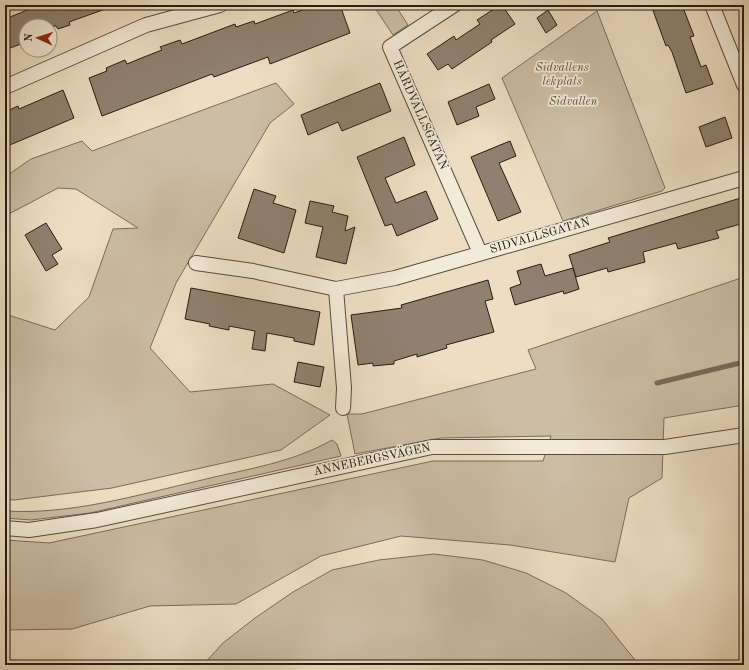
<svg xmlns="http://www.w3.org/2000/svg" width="749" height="670" font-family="'Old Standard TT',serif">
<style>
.green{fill:#cbbda6;stroke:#796c5e}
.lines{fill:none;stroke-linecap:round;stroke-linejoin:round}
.stream{stroke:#76695a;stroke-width:5}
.building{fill:#8e8170;stroke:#271c16}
.minor-casing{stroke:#584c41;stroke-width:16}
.minor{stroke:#f3ead8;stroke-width:14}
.labels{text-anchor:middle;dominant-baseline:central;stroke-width:3.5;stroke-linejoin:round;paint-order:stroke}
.park-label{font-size:12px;font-style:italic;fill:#584c41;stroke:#f3ead8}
.street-label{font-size:12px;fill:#271c16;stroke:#f3ead8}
</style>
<rect width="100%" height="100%" fill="#eddec3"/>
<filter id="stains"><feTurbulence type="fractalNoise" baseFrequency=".005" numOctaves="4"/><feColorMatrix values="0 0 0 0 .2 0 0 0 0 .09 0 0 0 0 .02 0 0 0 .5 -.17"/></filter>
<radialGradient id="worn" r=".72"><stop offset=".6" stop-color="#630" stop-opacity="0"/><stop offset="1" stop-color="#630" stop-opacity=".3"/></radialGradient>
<g class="green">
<polygon points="373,5 395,5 408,25 393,35"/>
<polygon points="597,11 665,188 662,191 563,221 502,78"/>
<polygon points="276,83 294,104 270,123 176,283 150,348 190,392 273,384 330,415 281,450 112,488 14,500 5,499 5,314 55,330 89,297 113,229 138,228 76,189 58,188 5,216 5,177 31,159 82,141 92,151"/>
<polygon points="744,277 744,405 664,418 662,478 629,498 615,562 510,545 401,536 321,556 236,604 150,606 72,629 5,630 5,540 49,543 433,461 543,461 551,436 441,438 355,454 347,414 362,414 536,369 528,350"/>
<path d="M332,440L337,444L341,456L90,513L31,520L5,518V511C72,515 137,495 202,480C246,469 292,463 332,440Z"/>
<polygon points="434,554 483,560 526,573 566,593 602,619 639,665 203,665 223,643 255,618 293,592 332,570 379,560"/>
</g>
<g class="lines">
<polyline class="stream" points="657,383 744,362"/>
</g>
<g class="building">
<polygon points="40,5 111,5 111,7 69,22 70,25 58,29 56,26 26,26 26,42 5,50 5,19"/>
<polygon points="316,5 340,5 350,33 270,64 268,57 214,77 212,74 102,116 89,78 107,71 106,68 125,60 127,64 144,57 162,50 160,47 180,40 182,44 235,24 236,27 254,21 255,24 293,10 294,13"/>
<polygon points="500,5 502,5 515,24 491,40 492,42 452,69 448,64 438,70 427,54 454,36 456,40 480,24 477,20"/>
<polygon points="651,5 682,5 694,36 690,37 701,67 706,65 713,84 686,93 672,52 668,45 666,46"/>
<polygon points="548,10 557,25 546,33 537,18"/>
<polygon points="380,83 391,111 342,131 338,122 308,135 301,115"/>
<polygon points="489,84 495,99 476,107 479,116 457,125 448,102"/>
<polygon points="63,90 74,118 5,147 5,112 18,106 19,109"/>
<polygon points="725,117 732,138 706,147 699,127"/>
<polygon points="404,137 415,165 385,178 396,203 426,191 438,219 397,236 392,224 385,226 357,157"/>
<polygon points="510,141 516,156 499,163 521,212 498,221 471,157"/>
<polygon points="254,189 276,196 273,203 296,210 284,253 238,238"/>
<polygon points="744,197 744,223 716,231 719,238 678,249 676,243 643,252 645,262 608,272 607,268 576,277 569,255 610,242 608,238"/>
<polygon points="310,201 334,206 332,212 348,216 345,231 355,227 346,264 316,257 323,227 305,223"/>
<polygon points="46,223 62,249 52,255 58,264 46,271 25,235"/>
<polygon points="541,264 545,276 573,268 579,289 564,294 563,291 515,305 510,288 521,284 517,271"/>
<polygon points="488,280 493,299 485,301 494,332 446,345 447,348 417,357 417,354 394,361 394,364 373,366 373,363 358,365 351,315 402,308 401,305"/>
<polygon points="191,288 320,312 314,345 294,341 294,338 267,333 265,351 252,349 255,331 229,326 229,330 209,326 210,324 185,319"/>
<polygon points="298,362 324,367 320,387 294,382"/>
</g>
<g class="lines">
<defs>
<g id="minor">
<polyline points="454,5 390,47 480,253"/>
<polyline points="712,5 744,85"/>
<polyline points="5,87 146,25 220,5"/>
<polyline points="196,263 253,271 336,289 395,278 744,178"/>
<polyline points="336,289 344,388 343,408"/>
<polyline points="5,528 29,530 97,520 432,447 665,447 744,435"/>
</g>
</defs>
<use href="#minor" class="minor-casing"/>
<use href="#minor" class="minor"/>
</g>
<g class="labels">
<g class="park-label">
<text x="562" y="68">Sidvallens<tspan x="562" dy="14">lekplats</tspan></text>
<text x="573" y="102">Sidvallen</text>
</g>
<g class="street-label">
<text transform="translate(420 115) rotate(66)">HÅRDVALLSGATAN</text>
<text transform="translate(540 236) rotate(-16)">SIDVALLSGATAN</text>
<text transform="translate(372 460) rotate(-12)">ANNEBERGSVÄGEN</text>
</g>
</g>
<rect width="749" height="670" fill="none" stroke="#eddec3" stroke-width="20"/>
<rect x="6" y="6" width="737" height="658" fill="none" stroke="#271c16" stroke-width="2"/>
<rect x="10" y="10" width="729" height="650" fill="none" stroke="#271c16"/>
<g transform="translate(38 38) rotate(273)"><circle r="19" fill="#f3ead8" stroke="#a1988a"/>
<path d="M0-3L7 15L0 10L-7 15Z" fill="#8f2418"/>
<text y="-6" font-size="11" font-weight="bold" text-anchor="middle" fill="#271c16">N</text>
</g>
<rect width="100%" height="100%" filter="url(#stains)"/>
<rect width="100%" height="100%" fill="url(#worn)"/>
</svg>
